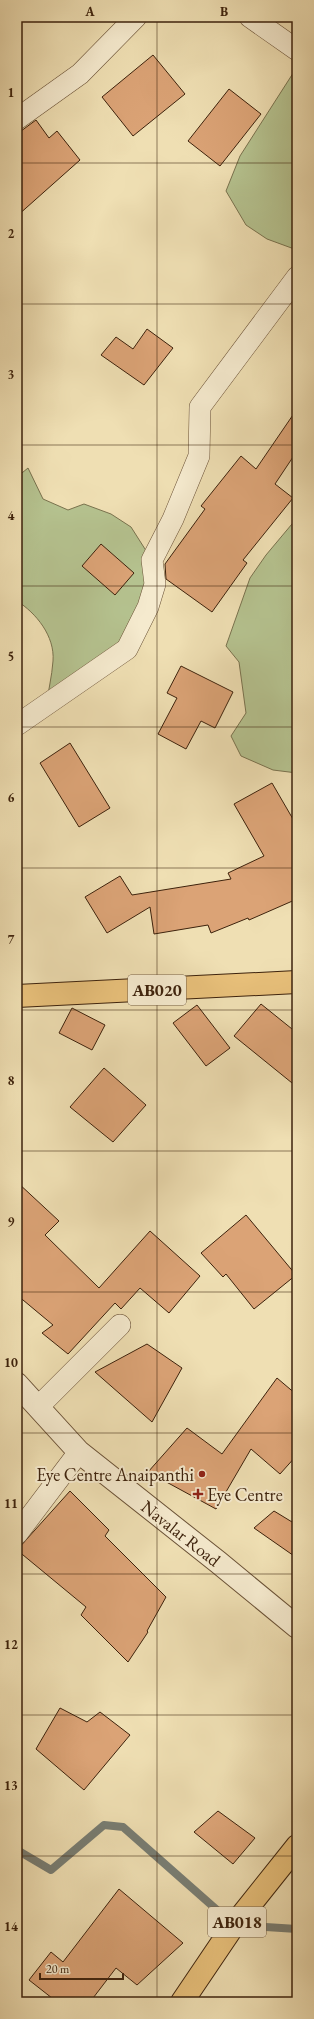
<svg xmlns="http://www.w3.org/2000/svg" width="314" height="2019" font-family="'EB Garamond',serif">
<style>
.green{fill:#b5c28f;stroke:#79724e}
.lines{fill:none;stroke-linecap:round;stroke-linejoin:round}
.stream{stroke:#787d73;stroke-width:8}
.building{fill:#dba376;stroke:#3d220c}
.minor-casing{stroke:#6a5136;stroke-width:22}
.tertiary-casing{stroke:#6a5136;stroke-width:24}
.primary-casing{stroke:#3d220c;stroke-width:24}
.minor{stroke:#f5eace;stroke-width:21}
.tertiary{stroke:#f5eace;stroke-width:22}
.primary{stroke:#e8c07a;stroke-width:22}
.grid{fill:none;stroke:#3d220c;stroke-width:1;stroke-opacity:0.55}
.poi-dot{fill:#8f2418;stroke:#f5eace;stroke-width:1.5}
.labels{text-anchor:middle;dominant-baseline:central;stroke-width:4;stroke-linejoin:round;paint-order:stroke}
.shield{fill:#f5eace;stroke:#745e46;stroke-width:1}
.shield-label{font-size:17px;font-weight:bold;fill:#3d220c}
.poi-label{font-size:18px;fill:#3d220c;stroke:#f5eace;text-anchor:end}
.street-label{font-size:18px;fill:#3d220c;stroke:#f5eace}
.neatline{fill:none;stroke:#3d220c;stroke-width:1.5}
.grid-label{font-size:13px;text-anchor:middle;font-weight:bold;fill:#3d220c}
</style>
<rect width="100%" height="100%" fill="#efdfb3"/>
<filter id="stains"><feTurbulence type="fractalNoise" baseFrequency=".005" numOctaves="4"/><feColorMatrix values="0 0 0 0 .2 0 0 0 0 .09 0 0 0 0 .02 0 0 0 .5 -.17"/></filter>
<radialGradient id="worn" r=".72"><stop offset=".6" stop-color="#630" stop-opacity="0"/><stop offset="1" stop-color="#630" stop-opacity=".3"/></radialGradient>
<g class="green">
<polygon points="297,67 297,250 267,239 246,225 226,191 240,156"/>
<path d="M28,468L43,499L68,510L84,504L111,514L131,527L152,560L127,649L46,707C48,692 52,676 53,661C55,636 36,613 17,601V477Z"/>
<polygon points="297,518 297,773 273,770 241,756 231,736 246,713 239,662 226,646 250,578 266,555"/>
</g>
<g class="lines">
<polyline class="stream" points="17,1850 51,1870 104,1825 123,1827 234,1925 297,1929"/>
</g>
<g class="building">
<polygon points="153,55 185,94 133,136 102,97"/>
<polygon points="229,89 261,114 220,166 188,141"/>
<polygon points="36,120 49,138 57,131 80,160 17,216 17,134"/>
<polygon points="147,329 173,348 144,385 101,355 116,337 133,349"/>
<polygon points="297,409 297,451 275,484 293,498 243,560 247,563 212,612 166,579 165,564 205,509 201,506 241,456 256,469"/>
<polygon points="101,544 134,573 115,595 82,566"/>
<polygon points="181,666 233,692 215,728 201,721 186,749 158,734 177,698 167,693"/>
<polygon points="70,743 110,808 79,827 40,763"/>
<polygon points="272,783 297,826 297,899 249,920 248,918 211,933 208,925 154,934 150,907 107,933 85,897 120,876 132,895 231,879 228,873 264,856 234,804"/>
<polygon points="261,1004 297,1033 297,1087 234,1036"/>
<polygon points="197,1005 230,1048 206,1066 173,1023"/>
<polygon points="72,1008 105,1025 92,1050 59,1033"/>
<polygon points="104,1068 146,1105 113,1142 70,1107"/>
<polygon points="17,1182 59,1221 45,1235 99,1288 150,1231 200,1276 169,1313 140,1288 121,1309 115,1303 68,1354 42,1333 53,1325 17,1295"/>
<polygon points="246,1215 296,1275 254,1309 226,1274 223,1277 201,1253"/>
<polygon points="147,1344 182,1368 152,1422 95,1372"/>
<polygon points="277,1378 297,1395 297,1455 280,1474 251,1449 216,1509 148,1472 187,1428 222,1454"/>
<polygon points="70,1491 109,1530 105,1536 166,1597 147,1631 148,1632 128,1662 81,1615 86,1607 17,1550"/>
<polygon points="274,1511 297,1525 297,1558 254,1528"/>
<polygon points="60,1708 87,1722 100,1712 130,1735 84,1790 36,1749"/>
<polygon points="218,1811 255,1838 233,1864 194,1832"/>
<polygon points="119,1889 183,1943 137,1985 116,1968 90,2002 57,2002 29,1980 51,1952 63,1962"/>
</g>
<g class="lines">
<defs>
<g id="minor">
<polyline points="250,17 297,50"/>
<polyline points="17,119 80,74 136,17"/>
<polyline points="17,725 127,649 148,607 155,584 152,560 173,519 199,456 200,407 297,277"/>
<polyline points="38,1407 120,1325"/>
<polyline points="17,1534 79,1452"/>
</g>
<polyline id="tertiary" points="17,1384 79,1452 218,1562 297,1627"/>
<g id="primary">
<polyline points="17,996 297,982"/>
<polyline points="182,2002 234,1925 297,1846"/>
</g>
</defs>
<use href="#minor" class="minor-casing"/>
<use href="#tertiary" class="tertiary-casing"/>
<use href="#primary" class="primary-casing"/>
<use href="#minor" class="minor"/>
<use href="#tertiary" class="tertiary"/>
<use href="#primary" class="primary"/>
</g>
<path class="grid" d="M157,17V2002M17,163H297M17,304H297M17,445H297M17,586H297M17,727H297M17,868H297M17,1010H297M17,1151H297M17,1292H297M17,1433H297M17,1574H297M17,1715H297M17,1856H297"/>
<g class="poi-dot">
<circle cx="202" cy="1474" r="4"/>
<path d="M196 1488h4v4h4v4h-4v4h-4v-4h-4v-4h4z"/>
</g>
<g class="labels">
<g class="shield">
<rect x="128" y="975" width="58" height="30" rx="3"/>
<rect x="208" y="1907" width="58" height="30" rx="3"/>
</g>
<g class="shield-label">
<text x="157" y="990">AB020</text>
<text x="237" y="1922">AB018</text>
</g>
<g class="poi-label">
<text x="194" y="1474">Eye Centre Anaipanthi</text>
<text x="207" y="1494" text-anchor="start">Eye Centre</text>
</g>
<g class="street-label">
<text transform="translate(181 1533) rotate(38)">Navalar Road</text>
</g>
</g>
<rect width="314" height="2019" fill="none" stroke="#efdfb3" stroke-width="44"/>
<path d="M40 1973v6h83v-6" fill="none" stroke="#3d220c" stroke-width="2"/>
<text x="46" y="1973" font-size="12" fill="#3d220c" stroke="#f5eace" stroke-width="3" paint-order="stroke">20 m</text>
<rect x="22" y="22" width="270" height="1975" class="neatline"/>
<g class="grid-label">
<text x="90" y="16">A</text>
<text x="224" y="16">B</text>
<text x="11" y="97">1</text>
<text x="11" y="238">2</text>
<text x="11" y="379">3</text>
<text x="11" y="520">4</text>
<text x="11" y="661">5</text>
<text x="11" y="802">6</text>
<text x="11" y="944">7</text>
<text x="11" y="1085">8</text>
<text x="11" y="1226">9</text>
<text x="11" y="1367">10</text>
<text x="11" y="1508">11</text>
<text x="11" y="1649">12</text>
<text x="11" y="1790">13</text>
<text x="11" y="1931">14</text>
</g>
<rect width="100%" height="100%" filter="url(#stains)"/>
<rect width="100%" height="100%" fill="url(#worn)"/>
</svg>
